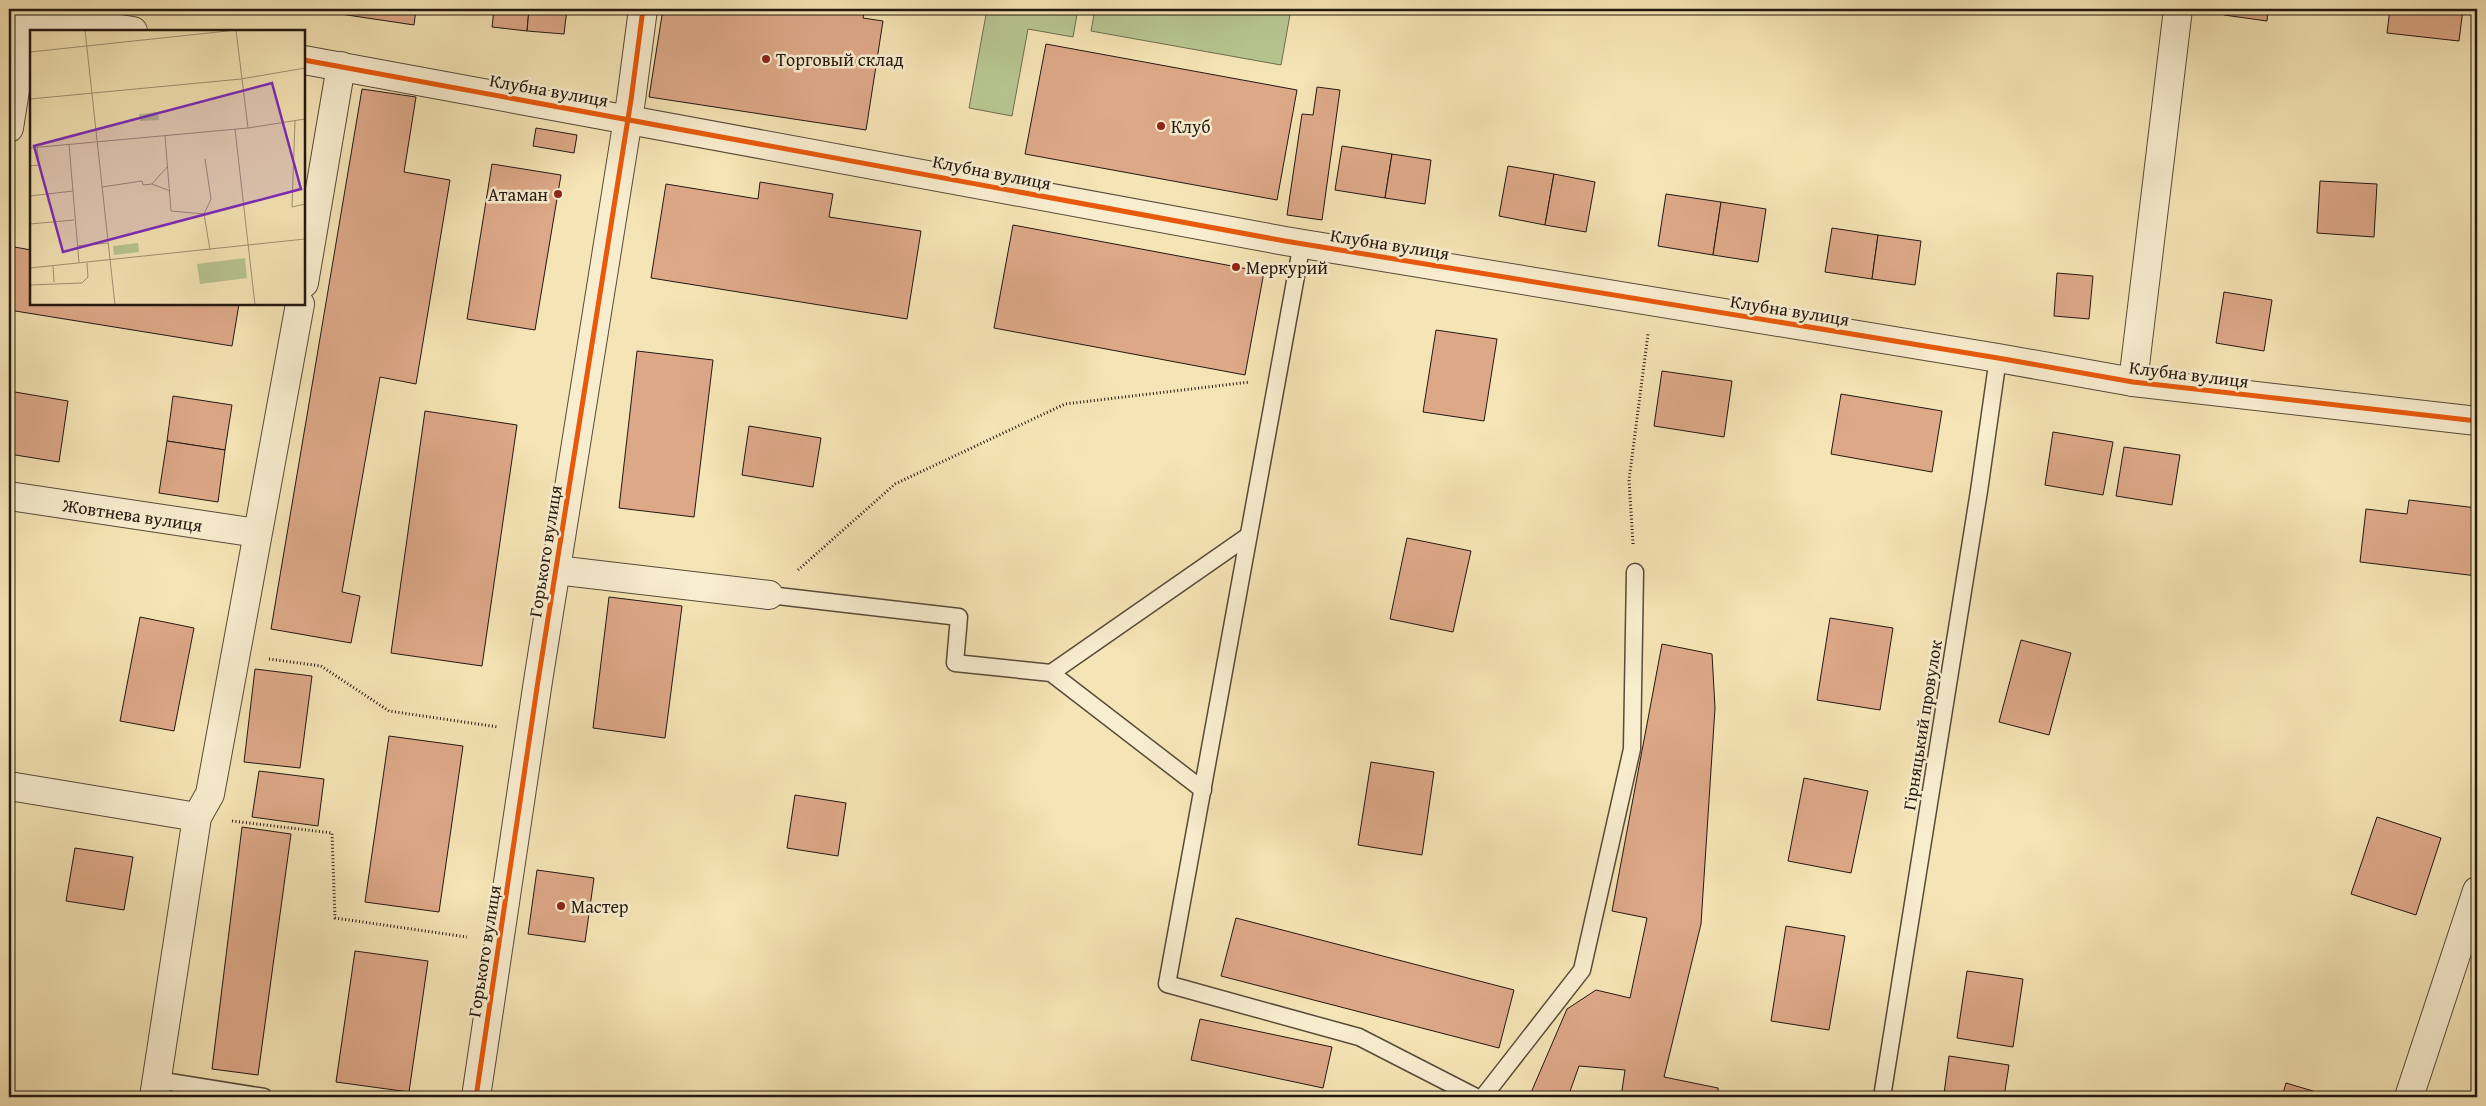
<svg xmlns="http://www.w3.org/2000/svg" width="2486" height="1106" font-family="'Gentium Book Plus',serif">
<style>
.green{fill:#b7c591;stroke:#6d6e50}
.building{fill:#dda888;stroke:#231810}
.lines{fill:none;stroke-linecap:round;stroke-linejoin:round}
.lane-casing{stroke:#584b39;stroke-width:19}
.street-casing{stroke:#584b39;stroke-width:30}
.path{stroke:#231810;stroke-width:3;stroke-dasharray:1 2.5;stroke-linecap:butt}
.lane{stroke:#f8edcf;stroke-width:16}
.street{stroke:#f8edcf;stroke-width:28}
.cycleway-casing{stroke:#f8edcf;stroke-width:8}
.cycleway{stroke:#e8590c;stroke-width:5}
.poi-dot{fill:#8f2418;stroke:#f8edcf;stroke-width:2}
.labels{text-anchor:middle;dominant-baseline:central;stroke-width:5;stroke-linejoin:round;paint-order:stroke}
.poi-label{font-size:18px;fill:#231810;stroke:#f8edcf;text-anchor:start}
.street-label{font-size:18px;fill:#231810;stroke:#f8edcf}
.inset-road{fill:none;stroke:#a19273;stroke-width:1}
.view{fill:#7b2cbf;fill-opacity:0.15;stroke:#7b2cbf;stroke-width:2.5}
.inset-edge{fill:none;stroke:#231810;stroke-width:2.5}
</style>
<rect width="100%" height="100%" fill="#f5e4b5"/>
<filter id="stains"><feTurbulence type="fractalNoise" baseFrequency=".004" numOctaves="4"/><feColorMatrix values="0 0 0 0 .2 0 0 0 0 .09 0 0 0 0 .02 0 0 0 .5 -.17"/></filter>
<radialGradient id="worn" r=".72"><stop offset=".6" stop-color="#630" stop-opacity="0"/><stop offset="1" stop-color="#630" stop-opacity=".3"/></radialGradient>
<g class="green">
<polygon points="987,9 1078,9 1073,37 1028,29 1012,116 969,108"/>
<polygon points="1095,9 1291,9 1281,65 1091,31"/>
</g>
<g class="building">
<polygon points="328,9 416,9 414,25 327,12"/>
<polygon points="494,9 529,9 527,31 492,27"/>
<polygon points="529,9 567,9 564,34 527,31"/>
<polygon points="663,9 865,9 863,18 883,21 866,130 649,97"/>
<polygon points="2225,9 2268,9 2267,21 2224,15"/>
<polygon points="2390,9 2463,9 2459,41 2387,33"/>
<polygon points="1046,44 1297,90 1277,200 1025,154"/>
<polygon points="1317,87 1340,90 1322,220 1287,215 1302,114 1313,115"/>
<polygon points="362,89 416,97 404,172 450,180 416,384 380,377 342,592 360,596 351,643 271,629"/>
<polygon points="536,128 577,135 574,153 533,146"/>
<polygon points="1342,146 1392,154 1385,198 1335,190"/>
<polygon points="1392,154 1431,160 1425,204 1385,198"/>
<polygon points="492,164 561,175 535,330 467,319"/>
<polygon points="1508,166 1554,174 1545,225 1499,216"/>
<polygon points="1554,174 1595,182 1586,232 1545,225"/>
<polygon points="2320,181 2377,184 2374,237 2317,233"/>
<polygon points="760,182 833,194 829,217 921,231 907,319 651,278 666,184 758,199"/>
<polygon points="1666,194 1721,202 1713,255 1658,246"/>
<polygon points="1721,202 1766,209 1758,262 1713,255"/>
<polygon points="1013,225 1264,272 1245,375 994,328"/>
<polygon points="1832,228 1878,235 1872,279 1825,272"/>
<polygon points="1878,235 1921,241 1915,285 1872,279"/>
<polygon points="9,246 31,250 31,304 239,304 232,346 9,310"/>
<polygon points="2057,273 2093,276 2089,319 2054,316"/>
<polygon points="2224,292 2272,300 2264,351 2216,343"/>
<polygon points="1436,330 1497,339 1484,421 1423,412"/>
<polygon points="637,351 713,360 694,517 619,508"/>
<polygon points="1662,371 1732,381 1724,437 1654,426"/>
<polygon points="9,391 68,401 59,462 9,454"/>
<polygon points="1841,394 1942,411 1932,472 1831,454"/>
<polygon points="173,396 232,405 225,450 167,441"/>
<polygon points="425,411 517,425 482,666 391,653"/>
<polygon points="749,426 821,438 813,487 742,475"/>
<polygon points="2053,432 2113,442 2103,495 2045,485"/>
<polygon points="167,441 225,450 218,502 159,493"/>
<polygon points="2124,447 2180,455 2172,505 2116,496"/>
<polygon points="2409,500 2477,508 2477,576 2360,562 2366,509 2407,514"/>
<polygon points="1407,538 1471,551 1453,632 1390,619"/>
<polygon points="609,597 682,606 665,738 593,728"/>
<polygon points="140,617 194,628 174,731 120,721"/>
<polygon points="1830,618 1893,628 1880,710 1817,700"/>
<polygon points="2021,640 2071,653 2049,735 1999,722"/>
<polygon points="1662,644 1712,654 1715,708 1701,924 1664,1077 1718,1088 1719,1097 1621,1097 1625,1070 1579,1066 1568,1097 1530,1095 1567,1009 1596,990 1630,998 1647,918 1612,911"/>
<polygon points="255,669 312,676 300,768 244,762"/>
<polygon points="389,736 463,746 439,912 365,902"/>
<polygon points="1371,762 1434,772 1422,855 1358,845"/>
<polygon points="259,771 324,779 318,826 252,817"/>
<polygon points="1804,778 1868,791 1851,873 1788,861"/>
<polygon points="795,795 846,803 838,856 787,848"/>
<polygon points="2377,817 2441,838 2416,915 2351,894"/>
<polygon points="242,827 291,834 258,1075 212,1069"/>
<polygon points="75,848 133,857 124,910 66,901"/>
<polygon points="537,870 594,878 585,942 528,934"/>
<polygon points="1236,918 1514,990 1499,1048 1221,976"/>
<polygon points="1786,926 1845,936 1829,1030 1771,1021"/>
<polygon points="355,951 428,961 409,1092 336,1082"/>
<polygon points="1967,971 2023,979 2013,1047 1957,1038"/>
<polygon points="1200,1019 1332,1047 1323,1088 1191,1060"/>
<polygon points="1949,1056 2009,1065 2004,1097 1966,1097 1944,1094"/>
<polygon points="2286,1083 2333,1097 2282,1097"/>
</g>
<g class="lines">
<defs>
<g id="lane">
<polyline points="1302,243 1167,984 1359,1037 1476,1097"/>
<polyline points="769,595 959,617 955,663 1051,673 1203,790"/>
<polyline points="1051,673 1248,536"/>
<polyline points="157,1080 264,1097"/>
<polyline points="1483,1097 1582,970 1632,749 1635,572"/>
<polyline points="1882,1097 1979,491 1998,358"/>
</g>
<g id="street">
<polyline points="9,11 133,31"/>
<polyline points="304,60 1285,241 1998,358 2133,382 2477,421"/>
<polyline points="9,128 27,14"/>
<polyline points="304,283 341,66"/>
<polyline points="2133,382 2178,9"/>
<path id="s1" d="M9,496L257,533"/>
<polyline points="556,570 769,595"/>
<polyline points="9,786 197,817"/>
<polyline points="154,1097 197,817 210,794 300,304"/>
<polyline points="476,1097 538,681 631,100 643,9"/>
<polyline points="2409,1097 2477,891"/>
</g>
</defs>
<use href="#lane" class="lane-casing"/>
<use href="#street" class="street-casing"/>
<g class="path">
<polyline points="1633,544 1629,480 1648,334"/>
<polyline points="798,570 895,484 1065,404 1250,382"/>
<polyline points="269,659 321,666 389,711 498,727"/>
<polyline points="232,821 332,833 335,918 467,937"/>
</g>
<use href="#lane" class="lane"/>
<use href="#street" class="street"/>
<defs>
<g id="cycleway">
<polyline points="304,60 1285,241 1998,358 2133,382 2477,421"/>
<polyline points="476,1097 538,681 631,100 643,9"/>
</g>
</defs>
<use href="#cycleway" class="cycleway-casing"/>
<use href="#cycleway" class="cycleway"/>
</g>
<g class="poi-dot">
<circle cx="766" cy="59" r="5"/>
<circle cx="1161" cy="126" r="5"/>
<circle cx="558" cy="194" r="5"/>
<circle cx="1236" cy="267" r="5"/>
<circle cx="561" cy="906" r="5"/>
</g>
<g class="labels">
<g class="poi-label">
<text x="776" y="59">Торговый склад</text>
<text x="1171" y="126">Клуб</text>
<text x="548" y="194" text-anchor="end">Атаман</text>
<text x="1246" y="267">Меркурий</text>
<text x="571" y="906">Мастер</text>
</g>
<g class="street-label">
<text transform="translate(549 90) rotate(10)">Клубна вулиця</text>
<text transform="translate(992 172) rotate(11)">Клубна вулиця</text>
<text transform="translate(1390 244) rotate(9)">Клубна вулиця</text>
<text transform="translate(1790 310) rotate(9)">Клубна вулиця</text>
<text transform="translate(2189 374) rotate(7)">Клубна вулиця</text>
<text stroke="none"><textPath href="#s1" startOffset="125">Жовтнева вулиця</textPath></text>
<text transform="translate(545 551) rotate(-81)">Горького вулиця</text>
<text transform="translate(1922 725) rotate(-81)">Гірняцький провулок</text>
<text transform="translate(484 951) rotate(-81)">Горького вулиця</text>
</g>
</g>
<g transform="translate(30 30)">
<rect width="275" height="275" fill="#f5e4b5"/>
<path d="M128,82L129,90L110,91L109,84ZM108,213L109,222L84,225L83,216ZM215,228L217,248L170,254L167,234Z" fill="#b7c591"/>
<path class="inset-road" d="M55,0L85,275M206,0L218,98M0,22L207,0M0,69L211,49L275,38M265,91L262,177L275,174M205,99L225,275M135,106L141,181L174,184M39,114L49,233M0,118L218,98L275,89M175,129L181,169L174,184L180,220M0,136L9,135L7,117M122,154L138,136M72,157L112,151L113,155L122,154L140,161M0,166L43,161M0,194L44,190M47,216L78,213M23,236L24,252M0,238L275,209M0,255L52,253L58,247L57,233"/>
<path class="view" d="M242,53L271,159L33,222L4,116Z"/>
<rect width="275" height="275" class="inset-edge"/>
</g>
<rect width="2486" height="1106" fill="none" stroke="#f5e4b5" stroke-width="30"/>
<rect x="10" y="10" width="2466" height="1086" fill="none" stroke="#231810" stroke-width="2.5"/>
<rect x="15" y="15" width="2456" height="1076" fill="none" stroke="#231810"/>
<rect width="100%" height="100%" filter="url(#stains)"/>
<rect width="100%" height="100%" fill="url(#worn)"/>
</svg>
